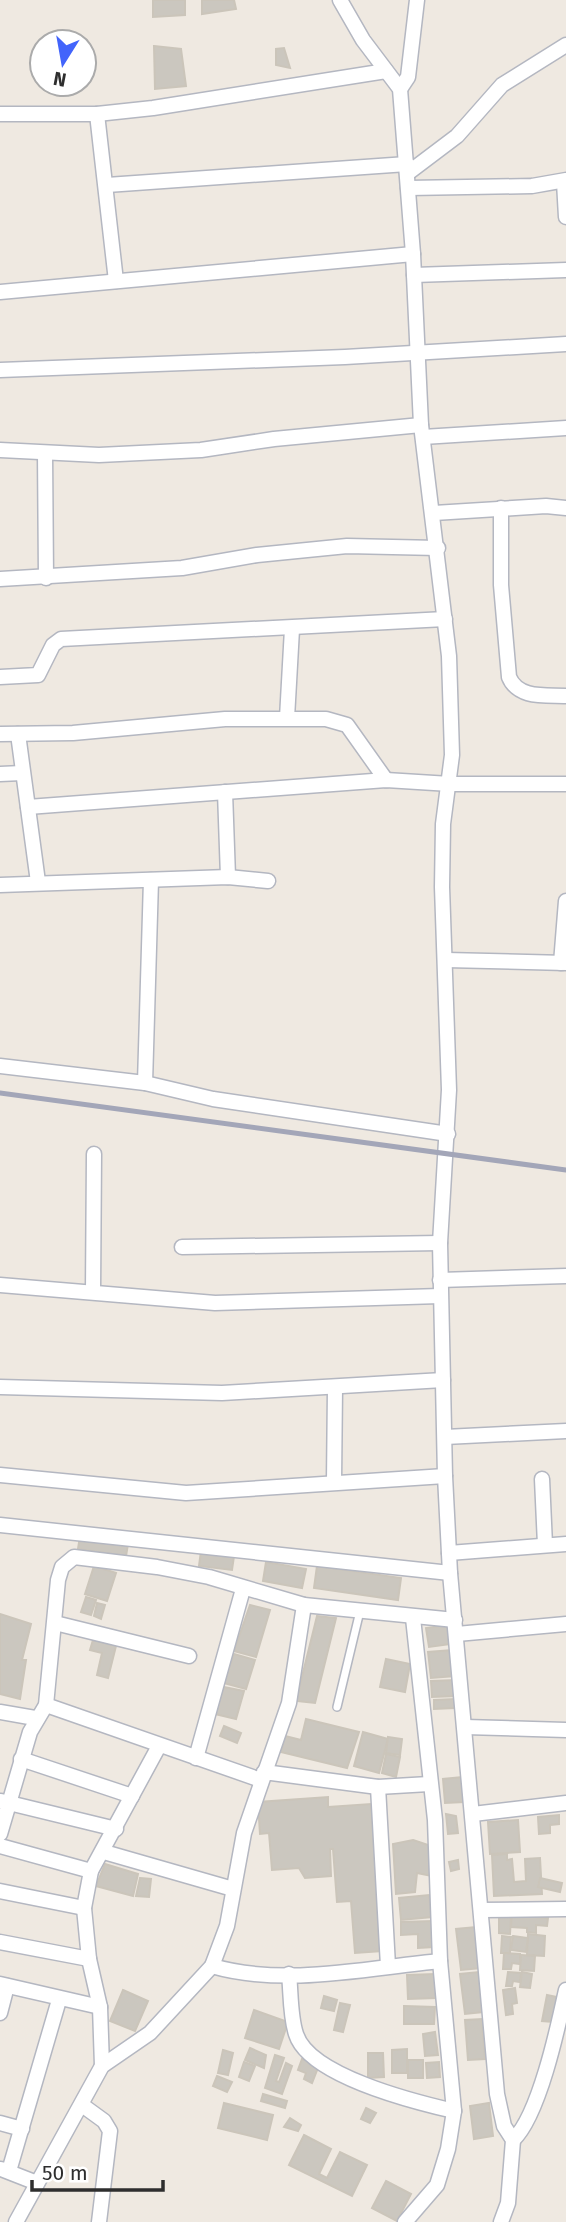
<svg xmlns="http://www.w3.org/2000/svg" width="566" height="2222" font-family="'Fira Sans',sans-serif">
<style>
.building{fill:#cbc7bf;stroke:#cbc5ba;stroke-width:2}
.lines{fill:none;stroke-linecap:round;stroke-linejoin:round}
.service-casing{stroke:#b4b7c1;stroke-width:10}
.minor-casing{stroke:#b4b7c1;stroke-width:17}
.service{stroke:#fff;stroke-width:7}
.minor{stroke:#fff;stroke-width:14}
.rail{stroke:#a3a6b8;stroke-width:5}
</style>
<rect width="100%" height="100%" fill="#efe9e1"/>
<g class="building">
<polygon points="153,0 185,0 185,15 153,17"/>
<polygon points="202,0 234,0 236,9 202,14"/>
<polygon points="154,46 181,49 186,86 155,89"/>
<polygon points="284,48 290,68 276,65 276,49"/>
<polygon points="80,1536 128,1544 126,1556 78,1549"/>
<polygon points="201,1551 234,1556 232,1570 199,1566"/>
<polygon points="266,1562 306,1569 302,1588 263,1581"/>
<polygon points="94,1566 116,1573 107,1601 85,1594"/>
<polygon points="317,1566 401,1578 398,1600 314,1588"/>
<polygon points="86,1597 96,1600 91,1615 81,1612"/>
<polygon points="97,1603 105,1605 101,1619 94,1616"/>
<polygon points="250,1605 270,1610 256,1657 234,1651"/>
<polygon points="0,1614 31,1624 22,1660 26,1660 20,1699 0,1694"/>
<polygon points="317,1616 336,1618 315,1703 296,1701"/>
<polygon points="448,1625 451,1644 429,1647 426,1628"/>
<polygon points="93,1640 116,1646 108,1678 97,1675 102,1653 90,1650"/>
<polygon points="452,1650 455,1676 431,1678 428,1652"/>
<polygon points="234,1654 255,1660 246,1689 224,1683"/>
<polygon points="386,1659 410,1664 405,1692 380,1687"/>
<polygon points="456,1680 457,1696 432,1697 431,1681"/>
<polygon points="224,1687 244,1691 236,1719 215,1714"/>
<polygon points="455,1699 455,1708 434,1709 434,1700"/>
<polygon points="306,1719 359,1732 347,1768 281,1752 285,1736 301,1740"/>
<polygon points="224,1726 241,1733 237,1743 220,1736"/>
<polygon points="363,1732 388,1739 379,1773 354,1766"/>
<polygon points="388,1737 402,1739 400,1755 386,1753"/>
<polygon points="386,1754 400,1757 396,1777 382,1773"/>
<polygon points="462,1777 464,1802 445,1803 443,1779"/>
<polygon points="328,1797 328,1807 371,1804 382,1951 355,1953 351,1901 337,1902 333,1849 330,1849 331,1876 305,1878 299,1868 272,1870 269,1833 260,1834 258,1802"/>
<polygon points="446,1814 456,1816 458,1833 448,1834"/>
<polygon points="559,1815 559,1824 550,1825 550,1833 539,1834 538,1817"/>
<polygon points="518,1820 520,1852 490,1854 488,1822"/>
<polygon points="413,1840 431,1846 432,1876 417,1873 415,1892 396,1894 393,1844"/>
<polygon points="507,1854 507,1860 512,1859 514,1882 526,1881 525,1859 540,1858 542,1894 494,1896 492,1855"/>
<polygon points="458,1860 459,1869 451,1871 449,1862"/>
<polygon points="105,1864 138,1874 133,1896 96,1886"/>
<polygon points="140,1878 151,1879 149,1897 136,1896"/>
<polygon points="540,1878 562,1883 560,1892 538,1887"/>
<polygon points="429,1895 432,1917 401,1920 399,1898"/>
<polygon points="512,1915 548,1918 547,1926 536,1925 536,1933 527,1932 527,1928 511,1927"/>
<polygon points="499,1916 511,1917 510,1934 499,1933"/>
<polygon points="433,1921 434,1947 418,1948 418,1934 401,1935 401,1922"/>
<polygon points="476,1927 481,1968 461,1970 456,1929"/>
<polygon points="528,1934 545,1936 544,1956 527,1955"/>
<polygon points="502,1936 511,1937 510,1953 501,1953"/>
<polygon points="513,1936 528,1938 526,1952 511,1950"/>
<polygon points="504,1953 520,1954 520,1964 512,1963 511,1969 503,1969"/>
<polygon points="521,1955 535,1956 534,1971 520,1970"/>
<polygon points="479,1972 483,2012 465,2014 460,1974"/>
<polygon points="508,1972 521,1973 520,1982 513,1981 512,1986 506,1986"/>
<polygon points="522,1972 532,1974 530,1988 520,1987"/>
<polygon points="435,1974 436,1998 408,1999 407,1975"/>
<polygon points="515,1988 517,2003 512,2004 513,2014 506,2015 503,1990"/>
<polygon points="123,1990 148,2001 135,2031 110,2021"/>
<polygon points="547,1995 557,1997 553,2022 542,2021"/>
<polygon points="324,1996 337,2000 334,2011 321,2008"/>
<polygon points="340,2003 350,2005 343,2032 334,2030"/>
<polygon points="404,2006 435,2007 434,2024 404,2024"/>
<polygon points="254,2010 288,2022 279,2049 245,2038"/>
<polygon points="482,2019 485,2059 468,2060 465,2020"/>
<polygon points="435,2032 438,2055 425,2056 423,2034"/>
<polygon points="250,2048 266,2055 264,2068 245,2060"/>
<polygon points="407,2049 407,2073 392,2073 392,2050"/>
<polygon points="223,2050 233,2053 228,2075 218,2073"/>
<polygon points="368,2053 383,2053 384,2077 368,2078"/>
<polygon points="275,2055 284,2058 276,2081 279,2082 286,2063 292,2066 282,2094 265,2088"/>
<polygon points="302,2059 319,2065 312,2083 304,2079 306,2073 298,2070"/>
<rect x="408" y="2060" width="15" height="18"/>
<polygon points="244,2062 255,2066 249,2081 239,2077"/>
<polygon points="439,2062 440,2077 427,2078 426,2063"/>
<polygon points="217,2076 232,2082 227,2092 213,2086"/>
<polygon points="263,2094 287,2101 285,2108 261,2101"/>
<polygon points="224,2103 273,2115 267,2140 218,2128"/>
<polygon points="489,2103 493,2136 474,2139 470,2106"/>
<polygon points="366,2108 376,2113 370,2123 361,2119"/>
<polygon points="290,2118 301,2125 298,2131 284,2127"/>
<polygon points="304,2135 331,2149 319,2174 327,2178 340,2152 367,2165 352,2196 289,2165"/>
<polygon points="386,2181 411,2194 397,2221 372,2208"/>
</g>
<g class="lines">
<defs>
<polyline id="service" points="337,1707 360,1611"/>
<g id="minor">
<polyline points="340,0 363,40 400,89 413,254 421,425 449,656 452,755 443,824 442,887 449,1090 440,1243 445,1476 450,1573 497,2094 504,2126 513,2140 508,2203 501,2222"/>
<polyline points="400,89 408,77 417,0"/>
<polyline points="0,114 97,114 153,108 386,71"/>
<polyline points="97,114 116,281"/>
<polyline points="408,173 457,136 502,85 566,45"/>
<polyline points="564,182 566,217"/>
<polyline points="107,185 407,164"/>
<polyline points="408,188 532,186 566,180"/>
<polyline points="414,275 566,270"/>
<polyline points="0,292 413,254"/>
<polyline points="0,370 345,357 566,344"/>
<polyline points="423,437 566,428"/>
<polyline points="0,450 99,455 201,450 274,439 421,425"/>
<polyline points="45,453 46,578"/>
<path d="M501,508V585L509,677C518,699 545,695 566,696"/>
<polyline points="434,513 546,506 566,508"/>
<polyline points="0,579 182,568 257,555 347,546 438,548"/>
<polyline points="0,677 38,675 53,645 61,639 445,619"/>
<polyline points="287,718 292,629"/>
<polyline points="0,734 73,733 225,719 326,719 347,725 386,780"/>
<polyline points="18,734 38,882"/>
<polyline points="0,774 22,773"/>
<polyline points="225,792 228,877"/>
<polyline points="28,807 386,780 450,784 566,784"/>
<polyline points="0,885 228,877 268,881"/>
<polyline points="446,960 566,963"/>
<polyline points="561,963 566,901"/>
<polyline points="0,1066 145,1083 213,1099 448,1134"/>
<polyline points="145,1083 151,880"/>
<polyline points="182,1247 440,1243"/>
<polyline points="440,1280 566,1276"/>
<polyline points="0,1285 215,1303 440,1296"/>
<polyline points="93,1291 94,1154"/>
<polyline points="0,1387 222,1393 443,1380"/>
<polyline points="445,1437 566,1431"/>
<polyline points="0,1475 186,1493 445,1476"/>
<polyline points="542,1479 545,1545"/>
<polyline points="334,1481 335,1388"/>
<polyline points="0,1525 450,1573"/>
<polyline points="449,1553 566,1544"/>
<polyline points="55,1623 189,1656"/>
<polyline points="457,1634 566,1624"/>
<polyline points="46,1705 261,1780"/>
<polyline points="0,1712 35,1718"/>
<polyline points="465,1727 566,1730"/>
<polyline points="196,1758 243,1589"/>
<polyline points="21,1759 132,1796"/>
<polyline points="264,1772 378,1787 429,1784"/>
<polyline points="378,1787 388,1966"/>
<polyline points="1,1801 116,1829"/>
<polyline points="473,1814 566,1803"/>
<polyline points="0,1834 30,1732 46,1705 58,1580 62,1567 74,1557 157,1567 209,1577 304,1605 455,1620"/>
<polyline points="0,1846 91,1871"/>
<polyline points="104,1852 233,1889"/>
<polyline points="0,1891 84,1908"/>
<polyline points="481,1910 566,1909"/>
<polyline points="0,1942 89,1959"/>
<path d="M212,1966C284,1987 367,1968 440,1961"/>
<path d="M289,1974C291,1993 290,2016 296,2034C309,2076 415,2102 454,2111"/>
<polyline points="0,1984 100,2007"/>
<polyline points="0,2013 7,1986"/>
<polyline points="102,2066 100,2007 89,1959 84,1908 91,1871 159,1746"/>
<polyline points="82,2105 104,2121 110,2131 99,2222"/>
<polyline points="0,2123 22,2129"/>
<path d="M513,2140C539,2116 558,2027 566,1990"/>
<polyline points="1,2169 37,2183"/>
<polyline points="9,2171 59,2000"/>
<polyline points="16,2222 102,2066 150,2033 212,1966 227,1926 244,1833 289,1703 304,1605"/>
<polyline points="405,2222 437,2185 448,2149 454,2111 440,1961 435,1820 413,1618"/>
</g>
</defs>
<use href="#service" class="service-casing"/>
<use href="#minor" class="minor-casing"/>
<use href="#service" class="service"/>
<use href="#minor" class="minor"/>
<polyline class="rail" points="0,1093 566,1170"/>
</g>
<g transform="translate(63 63) rotate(191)"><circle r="33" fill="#ffffff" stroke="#ababab" stroke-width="2"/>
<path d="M0-5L12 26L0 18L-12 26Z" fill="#4264fb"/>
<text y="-10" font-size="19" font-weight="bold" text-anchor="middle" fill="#2e2e2e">N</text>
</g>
<path d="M32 2180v10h131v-10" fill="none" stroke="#2e2e2e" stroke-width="3.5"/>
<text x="42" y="2180" font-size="21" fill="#2e2e2e" stroke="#ffffff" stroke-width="5" paint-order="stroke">50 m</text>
</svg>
